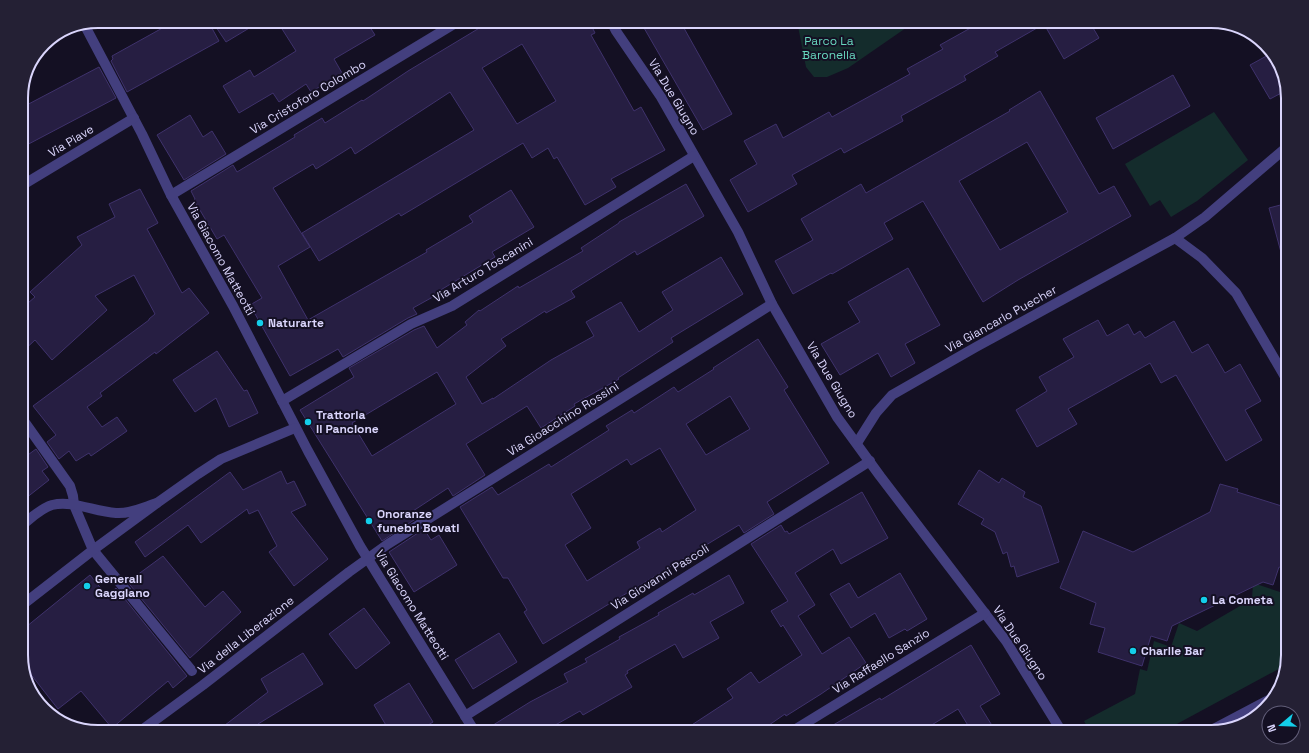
<svg xmlns="http://www.w3.org/2000/svg" width="1309" height="753" font-family="'Space Grotesk',sans-serif">
<style>
.green{fill:#142c2c}
.building{fill:#261e42;stroke:#3f326c;fill-rule:evenodd}
.lines{fill:none;stroke-linecap:round;stroke-linejoin:round}
.street{stroke:#433f7e;stroke-width:10}
.poi-dot{fill:#13ceea;stroke:#141023;stroke-width:1.5}
.labels{text-anchor:middle;dominant-baseline:central;stroke-width:4;stroke-linejoin:round;paint-order:stroke}
.park-label{font-size:12px;fill:#67d6bd;stroke:#141023}
.street-label{font-size:12px;fill:#dad5fc;stroke:#141023}
.poi-label{font-size:12px;font-weight:bold;fill:#dad5fc;stroke:#141023;text-anchor:start}
.rim{fill:none;stroke:#dad5fc;stroke-width:2}
</style>
<rect width="100%" height="100%" fill="#141023"/>
<g class="green">
<polygon points="797,21 916,21 848,68 827,77 814,77 806,67"/>
<polygon points="1214,112 1248,160 1197,201 1171,217 1160,200 1150,206 1125,164"/>
<polygon points="1285,575 1288,576 1288,656 1286,665 1162,732 1090,732 1084,721 1135,694 1140,669 1147,671 1154,641 1171,647 1179,623 1197,631 1252,599 1253,583 1280,592"/>
</g>
<g class="building">
<polygon points="175,21 208,21 219,41 127,92 111,61 113,59 112,56"/>
<polygon points="226,21 261,21 226,42 216,27"/>
<polygon points="277,21 366,21 375,35 334,59 342,73 311,92 306,84 279,102 273,93 239,113 223,86 250,70 254,77 296,51"/>
<path d="M491,21H589L595,33L591,35L634,111L641,107L665,150L611,179L616,187L585,205L557,157L554,159L548,148L532,158L523,143L401,216L399,213L319,261L302,233L474,130L450,92L355,154L351,147L316,169L313,164L273,188L310,247L278,266L308,320L427,252L426,250L473,222L469,216L511,190L534,227L492,252L495,257L439,291L440,293L413,308L417,314L408,318L343,357L338,349L290,376L250,305L262,298L224,235L217,239L194,200L195,199L191,191L233,165L237,172L295,137L294,135L322,118L325,123L362,100L363,101L408,71ZM522,44L556,101L517,124L482,68Z"/>
<polygon points="640,21 680,21 732,114 703,130"/>
<polygon points="983,21 1089,21 1099,38 1064,59 1044,24 995,52 998,56 964,76 966,80 901,116 903,121 844,153 841,148 792,175 797,184 748,212 730,180 757,164 744,141 776,124 783,138 829,112 832,117 910,74 907,69 943,49 940,45"/>
<polygon points="1272,53 1278,59 1287,90 1270,99 1250,65"/>
<polygon points="99,67 116,98 21,148 21,108"/>
<polygon points="1173,75 1190,106 1113,149 1096,118"/>
<path d="M1040,91L1099,194L1114,186L1131,216L1018,280L983,302L923,201L884,223L893,239L832,274L831,273L793,294L775,261L813,240L801,219L861,184L866,193L1010,111L1009,110ZM1027,142L1068,212L1000,250L959,181Z"/>
<polygon points="190,115 203,137 212,131 226,154 184,180 157,135"/>
<path d="M686,184L704,216L637,255L635,251L571,291L575,297L546,313L545,311L501,339L506,346L466,377L482,404L493,398V399L551,360L594,336L586,322L621,302L639,332L673,310L662,292L721,257L743,294L671,338L673,342L618,378L619,379L574,404L575,406L541,428L527,406L466,444L485,475L453,496L448,488L413,511L417,518L382,541L300,410L354,377L349,368L414,330L424,326L437,348L467,325L465,322L479,310L480,311L518,286L519,288L564,262L583,251L581,248L619,223V222ZM437,372L456,404L372,456L352,423Z"/>
<polygon points="140,189 158,223 147,229 182,293 189,288 209,313 156,354 155,352 100,393 102,396 87,407 102,427 117,417 127,431 91,456 89,453 76,461 69,451 59,459 47,442 56,435 33,406 149,320 149,319 155,314 134,275 95,296 107,310 52,360 35,340 21,353 21,309 35,297 30,292 82,245 77,237 115,217 109,204"/>
<polygon points="1288,203 1288,255 1282,256 1269,208"/>
<polygon points="908,268 940,325 905,344 915,363 891,377 878,353 840,375 821,344 860,322 848,302"/>
<polygon points="1098,320 1107,336 1128,324 1134,335 1140,331 1145,338 1174,321 1192,353 1208,344 1225,373 1240,364 1261,401 1245,410 1262,440 1226,461 1176,375 1161,383 1150,363 1068,409 1077,424 1037,447 1016,410 1047,391 1039,377 1074,357 1063,339"/>
<path d="M758,339L788,387L784,390L829,463L767,502L774,514L744,533L739,525L543,644L524,612L527,610L508,578H503L460,507L492,487L498,495L549,464L551,467L609,430L606,426L632,410L634,413L674,387L678,392L714,369L713,368ZM730,396L750,429L706,455L686,424ZM660,448L696,510L662,532L660,528L637,542L640,548L587,581L565,545L591,528L571,494L627,459L631,465Z"/>
<polygon points="217,351 244,391 247,390 258,413 229,427 216,398 195,412 173,380"/>
<polygon points="36,449 48,467 42,471 49,480 21,502 21,460"/>
<polygon points="979,470 999,483 1002,478 1025,492 1023,497 1041,506 1059,562 1017,577 1014,566 1011,567 1007,552 1003,554 995,532 981,524 984,519 958,504"/>
<polygon points="281,471 287,484 294,481 306,505 291,512 328,559 294,586 269,552 277,546 258,510 249,514 247,509 201,543 188,525 145,557 135,542 230,472 243,490"/>
<polygon points="1220,484 1238,489 1237,492 1288,508 1288,570 1279,567 1273,585 1263,582 1172,626 1167,641 1151,636 1142,666 1098,652 1105,628 1090,624 1096,603 1060,588 1083,531 1133,552 1210,512"/>
<polygon points="862,492 888,538 841,564 833,549 795,573 815,605 798,616 822,654 849,637 866,663 821,694 786,716 785,714 759,732 681,732 733,698 727,689 751,672 759,683 802,655 783,625 781,627 771,611 788,601 751,544 781,525 785,532 787,531 789,534"/>
<polygon points="424,529 431,540 439,535 457,565 414,592 389,552"/>
<polygon points="163,556 205,607 223,591 241,612 190,658 126,580 127,579 129,581"/>
<polygon points="900,573 927,619 907,631 905,629 889,638 875,613 851,628 830,594 849,583 858,598"/>
<polygon points="90,575 107,596 116,588 187,676 173,688 168,681 112,728 81,691 58,709 22,663 21,660 21,631"/>
<polygon points="729,575 744,603 710,622 719,638 683,658 675,644 627,671 628,673 625,675 632,687 583,715 580,711 543,732 482,732 530,702 568,682 564,674 587,662 585,659 620,639 619,637 659,615 658,613 693,593 694,595"/>
<polygon points="364,608 390,643 356,669 329,634"/>
<polygon points="499,633 517,662 473,689 455,660"/>
<polygon points="971,645 1000,694 980,706 996,732 972,732 958,709 920,732 821,732 880,698 881,700"/>
<polygon points="303,653 323,684 258,724 264,732 216,732 268,692 261,679"/>
<polygon points="409,683 433,722 417,732 390,732 374,705"/>
</g>
<g class="lines">
<g class="street">
<polyline points="611,21 616,31 661,97 738,232 772,304 837,417 880,476 1006,641 1062,732"/>
<polyline points="84,24 142,134 171,195 233,306 308,451 360,546 475,732"/>
<polyline points="21,186 134,118"/>
<polyline points="171,195 459,21"/>
<polyline points="1175,238 1202,258 1236,293 1288,382"/>
<polyline points="282,401 411,324 452,306 694,156"/>
<polyline points="21,417 70,486 73,496 74,505 93,550 192,671"/>
<polyline points="857,443 876,413 892,395 976,347 1175,238 1205,217 1288,146"/>
<polyline points="157,503 198,474 221,459 295,428"/>
<path d="M21,526C30,519 41,508 52,505C73,500 95,512 116,513C130,514 144,507 157,503L93,550L21,606"/>
<polyline points="465,716 870,461"/>
<polyline points="139,732 203,685 349,572 388,544 772,304"/>
<polyline points="791,732 985,613"/>
<polyline points="1208,732 1276,696"/>
</g>
</g>
<g class="poi-dot">
<circle cx="260" cy="323" r="4"/>
<circle cx="308" cy="422" r="4"/>
<circle cx="369" cy="521" r="4"/>
<circle cx="87" cy="586" r="4"/>
<circle cx="1204" cy="600" r="4"/>
<circle cx="1133" cy="651" r="4"/>
</g>
<g class="labels">
<g class="park-label">
<text x="829" y="41">Parco La<tspan x="829" dy="14">Baronella</tspan></text>
</g>
<g class="street-label">
<text transform="translate(308 97) rotate(-31)">Via Cristoforo Colombo</text>
<text transform="translate(674 97) rotate(59)">Via Due Giugno</text>
<text transform="translate(71 141) rotate(-31)">Via Piave</text>
<text transform="translate(221 259) rotate(61)">Via Giacomo Matteotti</text>
<text transform="translate(483 270) rotate(-31)">Via Arturo Toscanini</text>
<text transform="translate(1001 319) rotate(-29)">Via Giancarlo Puecher</text>
<text transform="translate(832 380) rotate(59)">Via Due Giugno</text>
<text transform="translate(563 419) rotate(-32)">Via Gioacchino Rossini</text>
<text transform="translate(660 577) rotate(-32)">Via Giovanni Pascoli</text>
<text transform="translate(412 605) rotate(58)">Via Giacomo Matteotti</text>
<text transform="translate(246 635) rotate(-38)">Via della Liberazione</text>
<text transform="translate(1020 643) rotate(56)">Via Due Giugno</text>
<text transform="translate(881 661) rotate(-32)">Via Raffaello Sanzio</text>
</g>
<g class="poi-label">
<text x="268" y="323">Naturarte</text>
<text x="316" y="415">Trattoria<tspan x="316" dy="14">Il Pancione</tspan></text>
<text x="377" y="514">Onoranze<tspan x="377" dy="14">funebri Bovati</tspan></text>
<text x="95" y="579">Generali<tspan x="95" dy="14">Gaggiano</tspan></text>
<text x="1212" y="600">La Cometa</text>
<text x="1141" y="651">Charlie Bar</text>
</g>
</g>
<path d="M0 0H1309V753H0ZM98 28H1211A70 70 0 0 1 1281 98V655A70 70 0 0 1 1211 725H98A70 70 0 0 1 28 655V98A70 70 0 0 1 98 28Z" fill="#242034" fill-rule="evenodd"/>
<path class="rim" d="M98 28H1211A70 70 0 0 1 1281 98V655A70 70 0 0 1 1211 725H98A70 70 0 0 1 28 655V98A70 70 0 0 1 98 28Z"/>
<g transform="translate(1281 725) rotate(251)"><circle r="19" fill="#141023" stroke="#635f7a"/>
<path d="M0-3L7 15L0 10L-7 15Z" fill="#13ceea"/>
<text y="-6" font-size="11" font-weight="bold" text-anchor="middle" fill="#dad5fc">N</text>
</g>
</svg>
